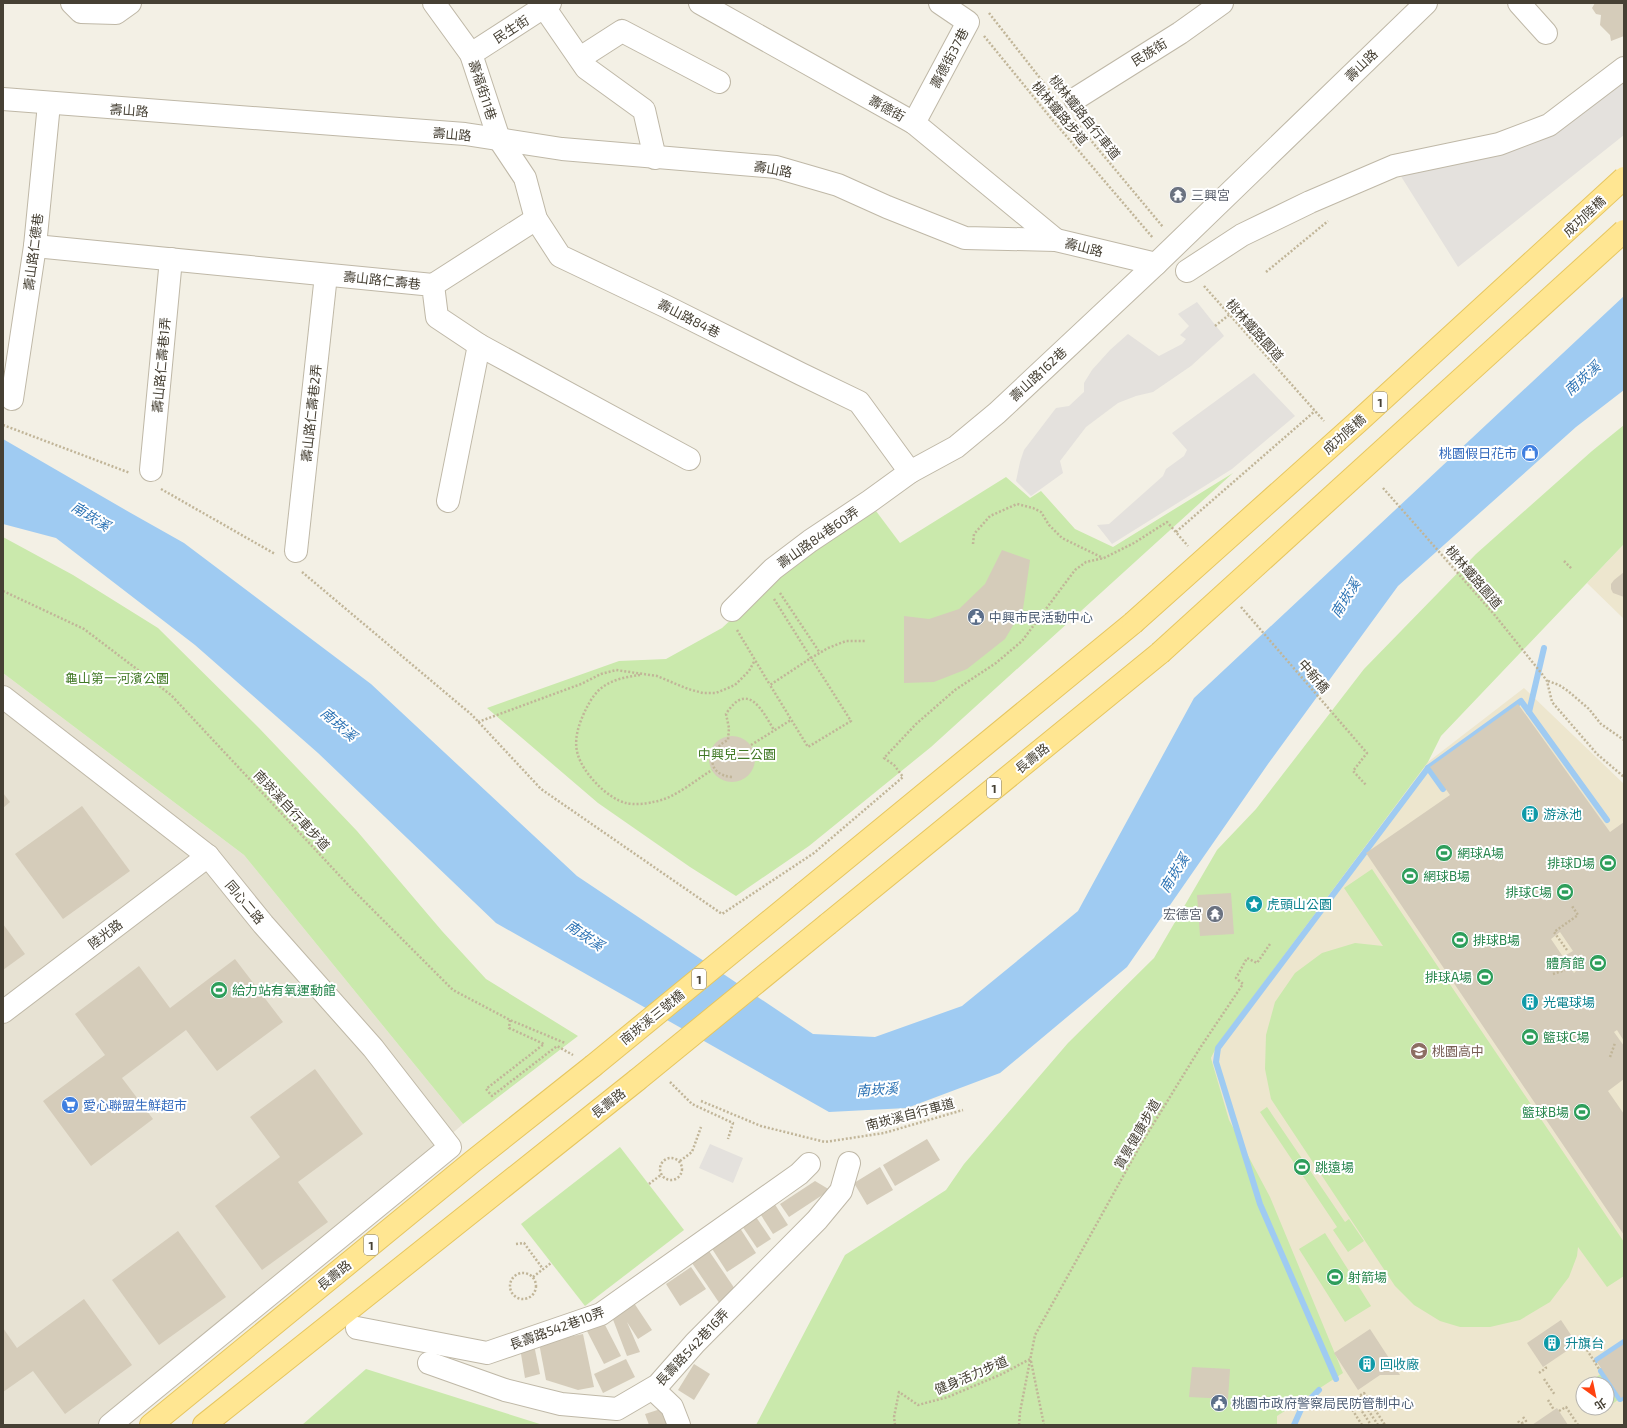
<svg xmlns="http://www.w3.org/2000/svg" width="1627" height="1428" font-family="'Exo 2','Noto Sans TC',sans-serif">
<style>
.residential{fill:#e7e2d3}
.education{fill:#ede6ce;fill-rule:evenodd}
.green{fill:#cae9ac}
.parking{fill:#e4e1dd}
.water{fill:#9fcbf2}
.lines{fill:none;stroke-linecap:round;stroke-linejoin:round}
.stream{stroke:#9fcbf2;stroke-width:6}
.building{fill:#d5ccba;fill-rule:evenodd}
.minor-casing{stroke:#bfb8a7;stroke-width:24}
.major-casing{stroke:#e6c660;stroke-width:24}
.path{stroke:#c1b598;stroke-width:2.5;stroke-dasharray:2 2;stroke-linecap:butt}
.minor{stroke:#fff;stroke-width:22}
.major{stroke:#ffe692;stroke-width:22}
.major-bridge-casing{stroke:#e6c660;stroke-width:24;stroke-linecap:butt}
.path-bridge{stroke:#c1b598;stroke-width:2.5;stroke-dasharray:2 2;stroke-linecap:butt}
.major-bridge{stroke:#ffe692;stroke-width:22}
.labels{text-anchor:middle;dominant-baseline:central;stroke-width:4;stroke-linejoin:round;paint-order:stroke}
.shield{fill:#fff;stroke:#7e7971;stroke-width:1}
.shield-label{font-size:12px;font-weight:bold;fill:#464034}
.street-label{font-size:13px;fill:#464034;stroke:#fff}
.worship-label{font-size:13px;fill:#5b616d;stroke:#fff;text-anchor:start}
.shop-label{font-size:13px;fill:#366cbe;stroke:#fff;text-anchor:end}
.service-label{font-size:13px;fill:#4e5e75;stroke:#fff;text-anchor:start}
.park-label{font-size:13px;fill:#417926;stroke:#fff}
.culture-label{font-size:13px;fill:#0d838f;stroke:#fff;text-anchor:start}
.leisure-label{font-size:13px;fill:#27864d;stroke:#fff;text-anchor:start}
.education-label{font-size:13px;fill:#785e54;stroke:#fff;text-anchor:start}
.water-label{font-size:14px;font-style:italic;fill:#2b72b4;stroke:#fff}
</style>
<rect width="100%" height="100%" fill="#f3f0e5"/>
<polygon class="residential" points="3,673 244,855 463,1124 117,1425 3,1425"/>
<g class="education">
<polygon points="1624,544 1624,619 1587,583"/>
<path d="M1524,688L1624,784V1425H1277V1417L1250,1201L1211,1058L1218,1044L1428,762ZM1583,1384H1607V1408H1583Z"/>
</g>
<g class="green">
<polygon points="1624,425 1624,544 1441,736 1428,762 1218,1044 1211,1058 1229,1120 1270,1197 1343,1373 1277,1416 1277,1425 756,1425 845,1255 946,1190 964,1164 1068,1043 1154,958 1217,850 1256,809 1364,669 1476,554 1592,451"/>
<polygon points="1233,473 931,747 809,846 736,896 690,867 598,803 487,708 619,661 666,659 722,628 797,559 876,511 900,543 1006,477 1030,498 1041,491 1075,529 1113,547"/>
<polygon points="3,537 73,575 158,628 259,728 357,831 442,931 486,979 578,1036 463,1124 244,855 3,673"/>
<polygon points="1372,869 1624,1242 1624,1276 1607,1287 1578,1247 1577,1256 1569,1277 1550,1302 1520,1320 1490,1327 1460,1327 1440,1321 1414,1305 1395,1286 1271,1099 1265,1069 1266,1035 1275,1002 1295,973 1322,953 1355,943 1383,946 1344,888"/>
<polygon points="1267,1107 1345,1222 1349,1219 1364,1241 1348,1252 1333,1230 1337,1227 1260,1112"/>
<polygon points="620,1147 684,1230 585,1306 521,1224"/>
<polygon points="1325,1233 1371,1306 1345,1322 1299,1249"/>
<polygon points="366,1369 543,1425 302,1425"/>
<polygon points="1602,1373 1619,1399 1607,1408 1607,1384 1587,1384"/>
</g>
<g class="parking">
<polygon points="1624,75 1624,135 1458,267 1397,170 1502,149"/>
<polygon points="1197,302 1224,336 1191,366 1153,392 1136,396 1118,403 1086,427 1060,461 1063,473 1031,496 1016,481 1020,462 1024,450 1056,408 1069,406 1084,392 1084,383 1092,370 1110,350 1128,334 1159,356 1182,344 1186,339 1180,335 1189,326 1178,314"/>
<polygon points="1254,373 1295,416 1232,469 1112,544 1097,525 1109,524 1163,476 1166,469 1184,456 1187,450 1172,433"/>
<polygon points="710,1144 743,1158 733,1183 699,1168"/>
</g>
<polygon class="water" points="1624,296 1624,390 1576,427 1398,586 1268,764 1127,967 1000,1073 907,1108 829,1112 496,923 318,753 195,645 56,538 3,524 3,439 129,512 184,543 371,684 577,876 813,1034 875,1037 962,1006 1078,911 1194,698"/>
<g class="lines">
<g class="stream">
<polyline points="1529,712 1607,820"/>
<polyline points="1428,768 1443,789"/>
<polyline points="1597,1360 1624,1342"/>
<polyline points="1601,1371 1620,1399 1624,1397"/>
<polyline points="1336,1379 1260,1204 1216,1062 1218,1048 1428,768 1521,701 1529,712 1544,648"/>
<polyline points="1294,1425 1302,1407 1319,1390"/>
</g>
</g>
<g class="building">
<polygon points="1595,3 1624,3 1624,36 1611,41 1610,35 1600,25 1601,15 1596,14 1592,8"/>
<polygon points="1002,550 1030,560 1023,609 1005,639 967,669 934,682 904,683 904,616 929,619 959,609 985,584"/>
<polygon points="1624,572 1624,597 1613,593 1611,589 1611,584 1614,580"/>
<path d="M1518,704L1610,832L1624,822V1041L1617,1030L1614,1032L1624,1046V1079L1608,1091L1624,1114V1235L1366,853L1450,795L1430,767ZM1560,932L1573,951L1566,955L1576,971L1574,973L1551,939Z"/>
<circle cx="732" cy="759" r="23"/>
<polygon points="3,793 10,802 3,808"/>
<polygon points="82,806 130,871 63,919 15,854"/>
<polygon points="1231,893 1234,934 1200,936 1197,895"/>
<polygon points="3,924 25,954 3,970"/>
<polygon points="235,959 283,1022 217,1071 186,1030 122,1078 153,1119 91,1166 43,1101 105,1055 75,1014 139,966 170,1008"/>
<polygon points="315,1069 363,1134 298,1182 328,1222 262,1270 215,1206 280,1157 250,1117"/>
<polygon points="927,1139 940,1160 895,1186 883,1165"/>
<polygon points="880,1167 893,1190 867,1205 854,1183"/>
<polygon points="815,1181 830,1190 789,1217 780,1204"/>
<polygon points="774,1203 788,1225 773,1234 759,1212"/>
<polygon points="754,1214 771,1239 757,1248 740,1223"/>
<polygon points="738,1225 756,1253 727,1272 709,1244"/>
<polygon points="178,1231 226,1297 159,1345 112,1280"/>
<polygon points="707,1248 737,1292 720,1304 690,1260"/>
<polygon points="691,1267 706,1289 680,1306 666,1284"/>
<polygon points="84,1299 132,1365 65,1414 33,1371 3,1392 3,1328 17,1348"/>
<polygon points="634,1303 652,1330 638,1339 627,1322 640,1352 627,1356 612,1317"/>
<polygon points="1561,1320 1577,1344 1543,1367 1527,1343"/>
<polygon points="604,1323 621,1356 604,1364 587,1331"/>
<polygon points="1370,1329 1400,1375 1380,1375 1358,1390 1334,1353"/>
<polygon points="583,1334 594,1387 578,1390 546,1380 539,1343"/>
<polygon points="1624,1344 1624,1396 1621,1398 1597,1362"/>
<polygon points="534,1345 540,1374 525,1378 520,1348"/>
<polygon points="626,1359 635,1377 603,1393 594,1374"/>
<polygon points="694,1364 710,1374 694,1400 678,1390"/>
<polygon points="1192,1367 1230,1369 1228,1399 1189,1397"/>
<polygon points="667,1407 673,1425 649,1425 645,1414"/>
<polygon points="1557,1408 1568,1425 1532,1425 1554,1410"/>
</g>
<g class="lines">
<defs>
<g id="minor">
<polyline points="72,3 81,12 116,13 130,3"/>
<polyline points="434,3 471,54 499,139 525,178 536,219 560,256 665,306 801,374 859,402 910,472"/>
<polyline points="700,3 914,123 1056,240"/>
<polyline points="1519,3 1546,33"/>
<polyline points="544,7 586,68 644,110 655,158"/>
<polyline points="471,54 550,3"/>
<polyline points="580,58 622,31 719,82"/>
<polyline points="3,99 465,134 562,149 776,167 838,185 887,207 965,238 1056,240 1156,264"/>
<polyline points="1075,99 1180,33 1222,3"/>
<polyline points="914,123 968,22 940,3"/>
<polyline points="35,246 433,285 437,317 479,345 689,459"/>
<polyline points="1187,271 1242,235 1310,202 1394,166 1499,144 1549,125 1624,68"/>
<polyline points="433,285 536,219"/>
<polyline points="12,399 35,246 49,104"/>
<polyline points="151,470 171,259"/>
<polyline points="448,501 479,345"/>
<polyline points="296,551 326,275"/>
<polyline points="732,610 773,569 810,541 870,501 910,472 956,447 997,413 1156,264 1426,3"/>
<polyline points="3,697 208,856 263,924 373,1048 450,1147 110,1425"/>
<polyline points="3,1012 208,856"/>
<polyline points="357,1328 487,1353 601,1314 799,1174 809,1164"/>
<polyline points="429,1363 505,1390 561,1404 617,1409 658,1385 695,1343 817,1220 841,1191 849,1163"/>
<polyline points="653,1389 672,1407 679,1425"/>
</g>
<g id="major">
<polyline points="804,893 1133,623"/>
<polyline points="828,924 1160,653"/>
<polyline points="151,1425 472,1162 593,1066"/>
<polyline points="204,1425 637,1080"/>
</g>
</defs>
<use href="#minor" class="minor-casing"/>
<use href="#major" class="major-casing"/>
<g class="path">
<polyline points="989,13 1054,96"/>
<polyline points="984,36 1050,117 1153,238"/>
<polyline points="1074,120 1163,227"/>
<polyline points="1266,272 1328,221"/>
<polyline points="1204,286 1324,421"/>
<polyline points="1215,326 1229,315"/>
<polyline points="3,425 130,473"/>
<polyline points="1383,488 1493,613 1542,674 1547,681 1552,702 1597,754 1624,777"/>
<polyline points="161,489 275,554"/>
<polyline points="1176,532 1315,411"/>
<polyline points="973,544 974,534 990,516 1017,504 1033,508 1041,512 1049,525 1062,538 1103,558"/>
<polyline points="1564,561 1572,569"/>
<polyline points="302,572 472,715 541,789 722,914 814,853 903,777 894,765 884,758 916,724 955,690 996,663 1022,641 1075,570 1086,562 1104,558 1134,543 1167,522 1188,546"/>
<polyline points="3,591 84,629 171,695 353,890 453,990 510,1020 565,1043"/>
<polyline points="780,593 820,653"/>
<polyline points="774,599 811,658 770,685 808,747 851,721 811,658 828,648 846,641 866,641"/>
<polyline points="1241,607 1367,753 1353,771 1366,785"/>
<polyline points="737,630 770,685"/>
<path d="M640,675C625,677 609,680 598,691C593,696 589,703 586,709C579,723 573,740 578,755C583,773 608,799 626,803C633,805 646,804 653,802C674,799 694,781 712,770"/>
<polyline points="1548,681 1559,685 1568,691 1589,709 1601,724 1624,740"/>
<polyline points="478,722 581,684 601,674 616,670 657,676 688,689 703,693 716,693 735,685 749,671 755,660"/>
<polyline points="751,745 791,720"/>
<polyline points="1567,950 1554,932 1578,915 1572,906"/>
<polyline points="1553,974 1565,970"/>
<polyline points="510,1020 509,1028 544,1044 486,1089 492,1096 557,1046 573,1055"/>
<polyline points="1610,1057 1615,1043"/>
<polyline points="701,1101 761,1126 825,1142 884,1133 963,1110"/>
<circle cx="671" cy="1169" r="11"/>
<polyline points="680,1161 692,1152 701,1127"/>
<polyline points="649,1184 662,1174"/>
<polyline points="516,1244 524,1243 543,1269"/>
<circle cx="523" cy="1286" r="13"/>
<polyline points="533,1277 551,1263"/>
<polyline points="1575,1345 1577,1346 1582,1343"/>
<polyline points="1587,1350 1599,1369"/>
<polyline points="1031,1361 1044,1425"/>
<polyline points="1539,1373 1546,1368 1545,1366"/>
<polyline points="1544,1379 1555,1395"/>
<polyline points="1548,1400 1554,1410"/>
<polyline points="1559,1411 1566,1407 1578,1425"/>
<polyline points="1523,1417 1526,1421 1522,1423 1523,1425"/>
<polyline points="1518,1421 1521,1425"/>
<polyline points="895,1425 894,1417 899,1392 918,1405 948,1397 1002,1374 1030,1359"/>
<polyline points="1019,1425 1020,1412 1035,1335 1141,1144 1200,1048 1243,984 1236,978 1247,958 1257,963 1270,944"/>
<polyline points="1362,1425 1348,1403 1354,1399 1371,1425"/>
<polyline points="1378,1425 1359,1396 1364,1393 1385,1425"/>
</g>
<use href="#minor" class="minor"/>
<use href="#major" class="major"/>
<defs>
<g id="major-bridge">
<polyline points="1133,623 1360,420 1624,178"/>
<polyline points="1160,653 1624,231"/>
<polyline points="593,1066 804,893"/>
<polyline points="637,1080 828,924"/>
</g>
</defs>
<use href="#major-bridge" class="major-bridge-casing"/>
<g class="path-bridge">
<path d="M732,777C706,775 707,750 728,740L729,728L726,714C747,681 761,708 774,730"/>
<polyline points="670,1082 692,1104 733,1123 728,1139"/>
</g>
<use href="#major-bridge" class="major-bridge"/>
</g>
<defs>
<symbol id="temple-disc" viewBox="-11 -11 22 22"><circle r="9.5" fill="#6b7280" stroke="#fff"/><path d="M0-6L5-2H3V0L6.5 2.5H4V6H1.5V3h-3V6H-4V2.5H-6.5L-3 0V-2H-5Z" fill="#fff"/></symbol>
<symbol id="shop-disc" viewBox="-11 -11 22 22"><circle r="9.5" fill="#3f7fe0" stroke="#fff"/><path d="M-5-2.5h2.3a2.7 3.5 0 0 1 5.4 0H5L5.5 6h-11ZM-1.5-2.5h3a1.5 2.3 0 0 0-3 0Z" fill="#fff"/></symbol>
<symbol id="civic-disc" viewBox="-11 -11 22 22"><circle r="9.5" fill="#5c6f8a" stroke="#fff"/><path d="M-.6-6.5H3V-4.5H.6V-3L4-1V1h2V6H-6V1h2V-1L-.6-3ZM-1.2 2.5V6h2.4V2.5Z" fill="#fff"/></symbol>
<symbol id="building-disc" viewBox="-11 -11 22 22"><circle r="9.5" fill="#0f9aa8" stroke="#fff"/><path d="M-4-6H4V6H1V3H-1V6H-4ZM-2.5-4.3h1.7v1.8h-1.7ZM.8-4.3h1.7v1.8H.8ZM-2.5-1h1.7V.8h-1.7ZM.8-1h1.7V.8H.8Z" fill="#fff"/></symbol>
<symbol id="stadium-disc" viewBox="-11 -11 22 22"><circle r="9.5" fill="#2e9e5b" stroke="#fff"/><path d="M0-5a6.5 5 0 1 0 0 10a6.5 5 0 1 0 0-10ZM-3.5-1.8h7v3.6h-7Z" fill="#fff"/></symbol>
<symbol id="sight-disc" viewBox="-11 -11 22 22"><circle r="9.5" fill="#0f9aa8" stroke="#fff"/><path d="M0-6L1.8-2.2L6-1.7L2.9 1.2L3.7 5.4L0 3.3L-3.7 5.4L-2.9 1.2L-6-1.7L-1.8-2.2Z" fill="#fff"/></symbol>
<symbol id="school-disc" viewBox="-11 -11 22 22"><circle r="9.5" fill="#8d6e63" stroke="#fff"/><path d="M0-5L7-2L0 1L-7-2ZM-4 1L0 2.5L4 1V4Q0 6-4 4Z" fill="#fff"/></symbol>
<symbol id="supermarket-disc" viewBox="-11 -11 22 22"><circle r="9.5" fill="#3f7fe0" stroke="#fff"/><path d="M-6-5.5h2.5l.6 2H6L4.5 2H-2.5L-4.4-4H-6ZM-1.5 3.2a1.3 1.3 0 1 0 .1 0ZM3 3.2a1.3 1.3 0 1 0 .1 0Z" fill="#fff"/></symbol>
</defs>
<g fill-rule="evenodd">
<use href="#temple-disc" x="1168" y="185" width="20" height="20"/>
<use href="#shop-disc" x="1520" y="443" width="20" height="20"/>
<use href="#civic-disc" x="966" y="607" width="20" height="20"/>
<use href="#building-disc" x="1520" y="804" width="20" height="20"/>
<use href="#stadium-disc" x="1434" y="843" width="20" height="20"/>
<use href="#stadium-disc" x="1598" y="853" width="20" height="20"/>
<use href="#stadium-disc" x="1400" y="866" width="20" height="20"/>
<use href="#stadium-disc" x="1555" y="882" width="20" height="20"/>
<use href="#sight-disc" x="1244" y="894" width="20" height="20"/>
<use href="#temple-disc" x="1205" y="904" width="20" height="20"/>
<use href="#stadium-disc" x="1450" y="930" width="20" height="20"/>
<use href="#stadium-disc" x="1588" y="953" width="20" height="20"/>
<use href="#stadium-disc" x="1475" y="967" width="20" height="20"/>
<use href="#stadium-disc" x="209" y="980" width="20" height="20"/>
<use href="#building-disc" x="1520" y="992" width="20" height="20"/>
<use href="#stadium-disc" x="1520" y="1027" width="20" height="20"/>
<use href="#school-disc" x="1409" y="1041" width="20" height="20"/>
<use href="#supermarket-disc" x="60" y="1095" width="20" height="20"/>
<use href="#stadium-disc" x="1572" y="1102" width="20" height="20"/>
<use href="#stadium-disc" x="1292" y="1157" width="20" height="20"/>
<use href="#stadium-disc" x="1325" y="1267" width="20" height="20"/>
<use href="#building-disc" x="1542" y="1333" width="20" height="20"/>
<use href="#building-disc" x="1357" y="1354" width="20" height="20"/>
<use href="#civic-disc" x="1209" y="1393" width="20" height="20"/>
</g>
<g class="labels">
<g class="shield">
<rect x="1373" y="392" width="14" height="20" rx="3"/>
<rect x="987" y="778" width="14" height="20" rx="3"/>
<rect x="692" y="969" width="14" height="20" rx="3"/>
<rect x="364" y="1235" width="14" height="20" rx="3"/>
</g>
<g class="shield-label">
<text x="1380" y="402">1</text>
<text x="994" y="788">1</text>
<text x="699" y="979">1</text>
<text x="371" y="1245">1</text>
</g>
<g class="street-label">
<text transform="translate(511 29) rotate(-33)">民生街</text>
<text transform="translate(1149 52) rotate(-32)">民族街</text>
<text transform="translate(949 58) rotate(-62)">壽德街37巷</text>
<text transform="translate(1361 65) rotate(-44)">壽山路</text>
<text transform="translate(483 90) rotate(72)">壽福街11巷</text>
<text transform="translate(887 108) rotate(29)">壽德街</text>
<text transform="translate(129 110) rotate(4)">壽山路</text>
<text transform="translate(1060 113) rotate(50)">桃林鐵路步道</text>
<text transform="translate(1085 117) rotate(51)">桃林鐵路自行車道</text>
<text transform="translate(452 134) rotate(5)">壽山路</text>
<text transform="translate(773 169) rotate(10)">壽山路</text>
<text transform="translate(1584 216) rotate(-43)">成功陸橋</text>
<text transform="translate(1084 247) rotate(14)">壽山路</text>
<text transform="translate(33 252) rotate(-83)">壽山路仁德巷</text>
<text transform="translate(382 280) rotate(6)">壽山路仁壽巷</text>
<text transform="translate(689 318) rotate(27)">壽山路84巷</text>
<text transform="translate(1255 330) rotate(48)">桃林鐵路園道</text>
<text transform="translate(161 365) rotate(-85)">壽山路仁壽巷1弄</text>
<text transform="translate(1038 374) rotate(-43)">壽山路162巷</text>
<text transform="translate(311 413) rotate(-84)">壽山路仁壽巷2弄</text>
<text transform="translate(1344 434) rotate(-42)">成功陸橋</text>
<text transform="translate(818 537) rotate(-35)">壽山路84巷60弄</text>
<text transform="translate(1474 577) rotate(49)">桃林鐵路園道</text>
<text transform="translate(1314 676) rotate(49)">中新橋</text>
<text transform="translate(1032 758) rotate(-39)">長壽路</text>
<text transform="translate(292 810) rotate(47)">南崁溪自行車步道</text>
<text transform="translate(245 902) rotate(50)">同心二路</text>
<text transform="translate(105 934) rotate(-37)">陸光路</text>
<text transform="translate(652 1017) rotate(-39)">南崁溪三號橋</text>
<text transform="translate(608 1103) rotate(-38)">長壽路</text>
<text transform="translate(910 1114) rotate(-15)">南崁溪自行車道</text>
<text transform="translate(1137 1134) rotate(-60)">賞景健康步道</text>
<text transform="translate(334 1275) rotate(-39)">長壽路</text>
<text transform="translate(557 1328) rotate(-20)">長壽路542巷10弄</text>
<text transform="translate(692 1347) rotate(-47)">長壽路542巷16弄</text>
<text transform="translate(971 1375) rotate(-23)">健身活力步道</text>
</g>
<g class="worship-label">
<text x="1191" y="195">三興宮</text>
<text x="1202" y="914" text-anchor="end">宏德宮</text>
</g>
<g class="shop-label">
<text x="1517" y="453">桃園假日花市</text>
<text x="83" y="1105" text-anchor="start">愛心聯盟生鮮超市</text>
</g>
<g class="service-label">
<text x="989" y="617">中興市民活動中心</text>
<text x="1232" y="1403">桃園市政府警察局民防管制中心</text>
</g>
<g class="park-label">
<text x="117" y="678">龜山第一河濱公園</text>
<text x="737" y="754">中興兒二公園</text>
</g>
<g class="culture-label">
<text x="1543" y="814">游泳池</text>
<text x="1267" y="904">虎頭山公園</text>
<text x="1543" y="1002">光電球場</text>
<text x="1565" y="1343">升旗台</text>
<text x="1380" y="1364">回收廠</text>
</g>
<g class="leisure-label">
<text x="1457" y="853">網球A場</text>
<text x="1595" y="863" text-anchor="end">排球D場</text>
<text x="1423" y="876">網球B場</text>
<text x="1552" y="892" text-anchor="end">排球C場</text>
<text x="1473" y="940">排球B場</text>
<text x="1585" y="963" text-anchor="end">體育館</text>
<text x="1472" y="977" text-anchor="end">排球A場</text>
<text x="232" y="990">給力站有氧運動館</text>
<text x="1543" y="1037">籃球C場</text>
<text x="1569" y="1112" text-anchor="end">籃球B場</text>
<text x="1315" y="1167">跳遠場</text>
<text x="1348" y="1277">射箭場</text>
</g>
<g class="education-label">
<text x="1432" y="1051">桃園高中</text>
</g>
<g class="water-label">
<text transform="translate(1582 378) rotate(-42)">南崁溪</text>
<text transform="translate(91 516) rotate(32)">南崁溪</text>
<text transform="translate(1345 598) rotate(-58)">南崁溪</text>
<text transform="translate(339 724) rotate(41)">南崁溪</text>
<text transform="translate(1174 873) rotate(-58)">南崁溪</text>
<text transform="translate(585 935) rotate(34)">南崁溪</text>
<text transform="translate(877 1089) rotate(-4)">南崁溪</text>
</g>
</g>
<rect width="1627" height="1428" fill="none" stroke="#464034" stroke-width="8"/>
<g transform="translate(1595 1396) rotate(147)"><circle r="19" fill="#ffffff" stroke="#b5b3ae"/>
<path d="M0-3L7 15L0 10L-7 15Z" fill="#ff4210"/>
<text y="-6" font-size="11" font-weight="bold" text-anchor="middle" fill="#464034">北</text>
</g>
</svg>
